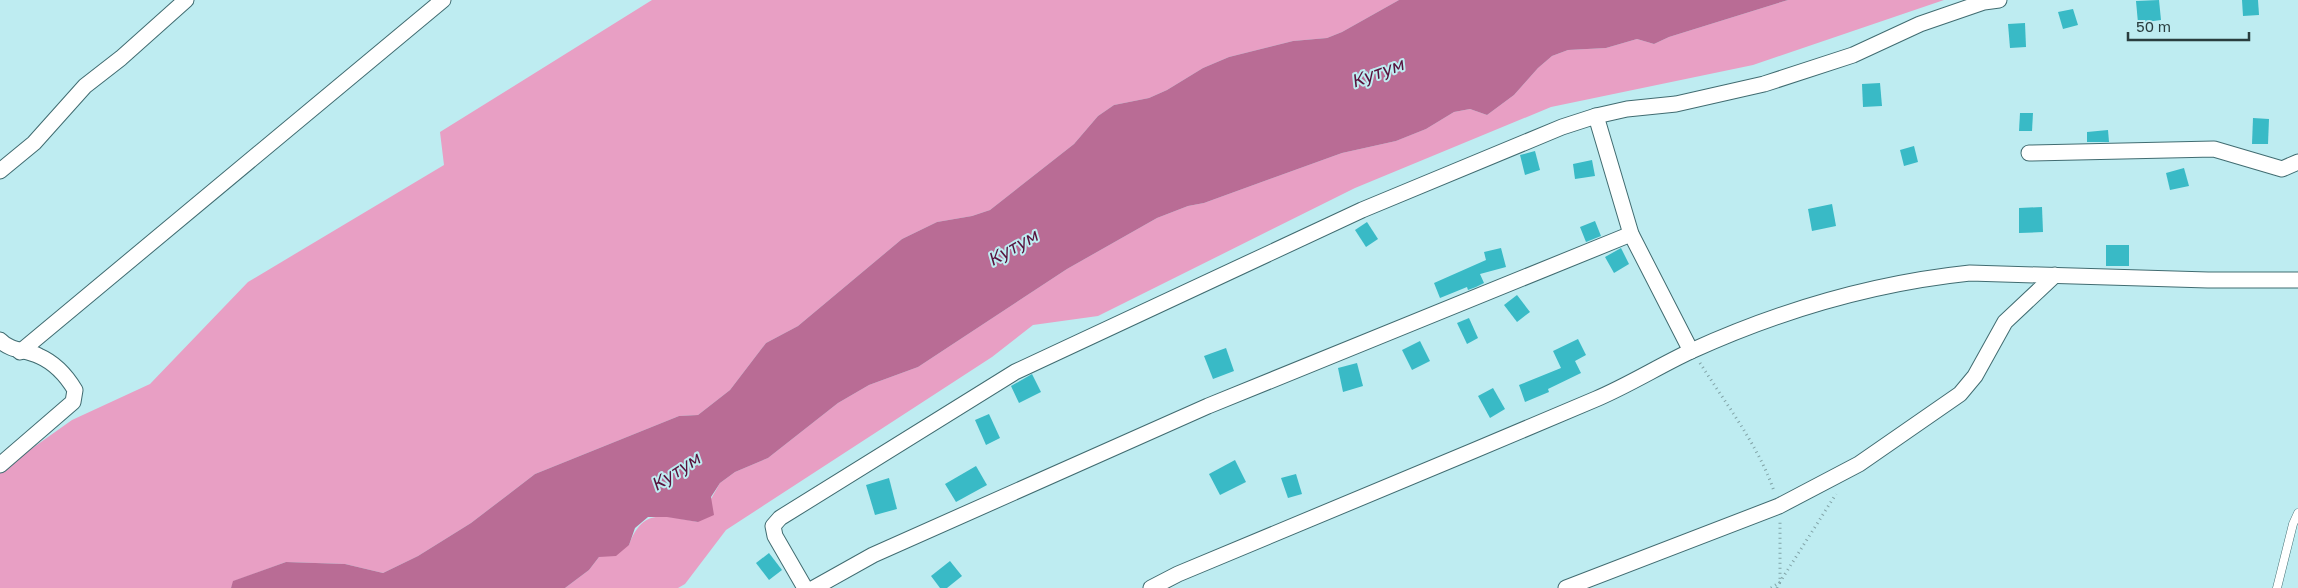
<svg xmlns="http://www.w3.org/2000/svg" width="2298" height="588" font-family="'Golos Text',sans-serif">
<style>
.green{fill:#e89fc4}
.water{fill:#b96c95}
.building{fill:#39bac6}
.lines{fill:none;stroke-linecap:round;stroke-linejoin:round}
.lane-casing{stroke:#416c71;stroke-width:9}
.street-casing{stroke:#416c71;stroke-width:17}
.path{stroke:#81a3a7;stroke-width:3;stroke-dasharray:1 4;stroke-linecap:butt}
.lane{stroke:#fff;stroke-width:8}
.street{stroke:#fff;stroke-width:15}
.labels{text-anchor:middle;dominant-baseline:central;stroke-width:4;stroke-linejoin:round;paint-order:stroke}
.water-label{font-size:18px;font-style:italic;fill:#58113c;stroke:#beecf1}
</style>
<rect width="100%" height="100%" fill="#beecf1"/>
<g class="green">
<polygon points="652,0 1399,0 1342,32 1327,38 1293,41 1229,57 1203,68 1167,90 1149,98 1114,105 1098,116 1074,144 990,210 972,216 937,222 902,239 798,326 766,343 730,390 698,415 679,416 535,474 471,523 418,556 383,573 345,564 286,562 234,581 231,588 0,588 0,471 72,420 150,384 248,282 444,165 440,132"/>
<path d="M1788,0H1944L1753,65L1551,107L1355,188L1098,316L1033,325L992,357L726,530L685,584L678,588H565L589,570L599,557L629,545C643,507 664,516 698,522L720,483L735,472L768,458L838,403L869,385L918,367L1067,269L1157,218L1188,206L1204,203L1342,153L1396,141L1426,129L1454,112L1470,109L1487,115L1514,95L1538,68L1552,56L1568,50L1606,48L1637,39L1654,44L1669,37Z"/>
</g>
<polygon class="water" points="1399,0 1788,0 1669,37 1654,44 1637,39 1606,48 1568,50 1552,56 1538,68 1514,95 1487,115 1470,109 1454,112 1426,129 1396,141 1342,153 1204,203 1188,206 1157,218 1067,269 918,367 869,385 838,403 768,458 735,472 720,483 711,497 714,515 698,522 667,517 648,517 635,528 629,545 616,556 599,557 589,570 565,588 231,588 233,581 286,562 345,564 383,573 418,556 471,523 535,474 679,416 698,415 730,390 766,343 798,326 902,239 937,222 972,216 990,210 1074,144 1098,116 1114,105 1149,98 1167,90 1203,68 1229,57 1293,41 1327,38 1342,32"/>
<g class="building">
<polygon points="2159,0 2161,20 2138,23 2136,1"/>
<polygon points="2242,0 2258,0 2259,15 2243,16"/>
<polygon points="2073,9 2078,25 2063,29 2058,12"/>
<polygon points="2025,23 2026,47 2010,48 2008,24"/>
<polygon points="1880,83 1882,106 1863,107 1862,84"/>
<polygon points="2020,113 2033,113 2032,131 2019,131"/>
<polygon points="2253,118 2269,119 2268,144 2252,144"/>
<polygon points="2108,130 2109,142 2087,142 2087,132"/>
<polygon points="1914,146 1918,162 1904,166 1900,150"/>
<polygon points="1535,151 1540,170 1525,175 1520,155"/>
<polygon points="1592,160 1595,176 1575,179 1573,164"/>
<polygon points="2184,168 2189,186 2170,190 2166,173"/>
<polygon points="1832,204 1836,226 1812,231 1808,209"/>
<polygon points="2042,207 2043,232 2019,233 2019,208"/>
<polygon points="1595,221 1601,236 1586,242 1580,227"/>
<polygon points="1367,222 1378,239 1366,247 1355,230"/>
<rect x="2106" y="245" width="23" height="21"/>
<polygon points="1501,248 1506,267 1480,274 1484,283 1476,287 1468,290 1467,287 1440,298 1434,283 1486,260 1484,252"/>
<polygon points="1621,248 1629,264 1614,273 1605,257"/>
<polygon points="1517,295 1530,312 1517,322 1504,305"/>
<polygon points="1469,318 1478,338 1467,344 1457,323"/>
<polygon points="1578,339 1586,355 1575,361 1581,373 1548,389 1549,392 1525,402 1519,385 1561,368 1553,351"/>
<polygon points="1420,341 1430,361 1412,370 1402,350"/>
<polygon points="1226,348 1234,371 1213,379 1204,356"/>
<polygon points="1357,363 1363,386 1343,392 1338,368"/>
<polygon points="1032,374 1041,392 1019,403 1011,386"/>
<polygon points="1493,388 1505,409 1490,418 1478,396"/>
<polygon points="989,414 1000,438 986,445 975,420"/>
<polygon points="1235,460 1246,482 1220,495 1209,474"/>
<polygon points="976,466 987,485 956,502 945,484"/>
<polygon points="1296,474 1302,494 1288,498 1281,478"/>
<polygon points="889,478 897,509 875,515 866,485"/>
<polygon points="769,553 782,570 769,580 756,563"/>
<polygon points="950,561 962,576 947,588 940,588 931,576"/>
</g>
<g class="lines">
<defs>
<polyline id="lane" points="2277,588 2293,524 2298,513"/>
<g id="street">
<polyline points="1596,116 1631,234 1691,351"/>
<polyline points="2029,153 2214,149 2282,169 2298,162"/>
<polyline points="0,171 34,143 85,86 121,58 186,0"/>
<path d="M0,340C11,352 26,349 39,356C55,363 66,375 75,390L73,402L0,465"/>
<polyline points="20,352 443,0"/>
<polyline points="805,588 775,536 773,526 780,518 1015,372 1362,210 1562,127 1596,116 1627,109 1676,104 1764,84 1853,55 1920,24 1984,2 1999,0"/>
<polyline points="814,588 873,555 1208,406 1631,234"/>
<path d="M1151,588L1178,574C1318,516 1457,458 1596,399C1629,385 1659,366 1691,351C1779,311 1874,283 1970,273L2208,280H2298"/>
<polyline points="1566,588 1779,506 1859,464 1960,394 1975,376 2005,322 2055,275"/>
</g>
</defs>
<use href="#lane" class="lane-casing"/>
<use href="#street" class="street-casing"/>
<g class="path">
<path d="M1700,363C1726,404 1758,445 1774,491"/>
<polyline points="1771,588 1780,582 1836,494"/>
<polyline points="1777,588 1780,582 1780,522"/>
</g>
<use href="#lane" class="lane"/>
<use href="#street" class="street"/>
</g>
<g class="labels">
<g class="water-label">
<text transform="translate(1377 72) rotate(-20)">Кутум</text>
<text transform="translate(1012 247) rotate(-30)">Кутум</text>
<text transform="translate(675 471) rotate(-33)">Кутум</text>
</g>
</g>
<path d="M2128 32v8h121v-8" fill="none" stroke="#2a3d3f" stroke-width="2.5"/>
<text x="2136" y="32" font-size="15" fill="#2a3d3f" stroke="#beecf1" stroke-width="4" paint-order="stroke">50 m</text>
</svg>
